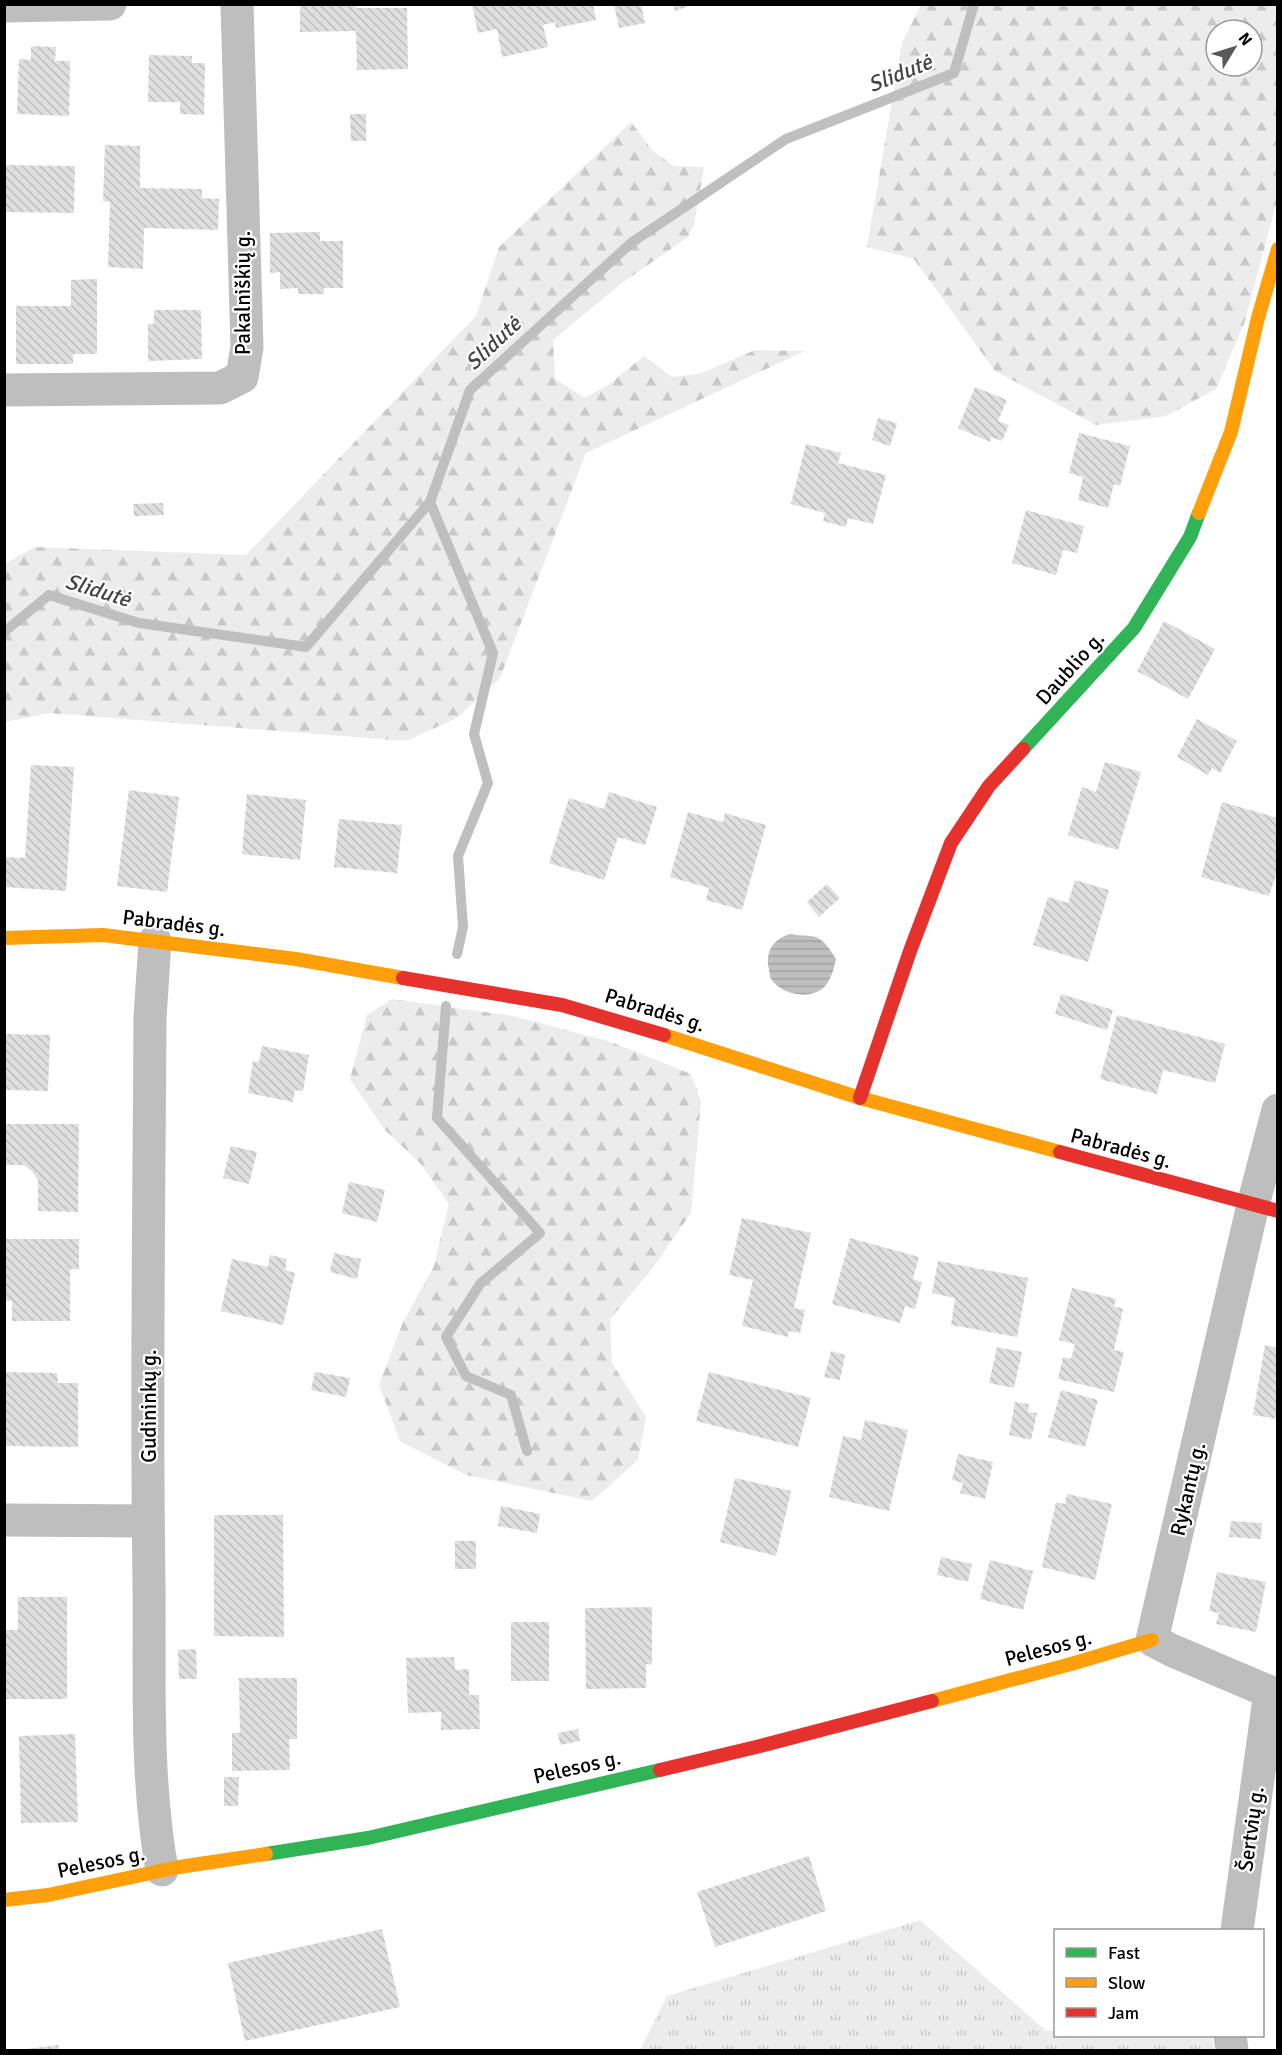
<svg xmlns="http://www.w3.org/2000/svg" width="1282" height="2055" font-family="Signika,sans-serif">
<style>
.grass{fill:url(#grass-tufts)}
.forest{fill:url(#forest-firs);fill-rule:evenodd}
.water{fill:url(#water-rules)}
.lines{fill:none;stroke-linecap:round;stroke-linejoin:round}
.stream{stroke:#bfbfbf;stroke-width:10}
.building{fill:url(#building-back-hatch)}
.street{stroke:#bebebe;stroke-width:33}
.fast{stroke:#30b455;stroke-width:14}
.slow{stroke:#ff9f0a;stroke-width:14}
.jam{stroke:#e5322d;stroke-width:14}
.labels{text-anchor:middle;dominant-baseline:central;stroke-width:4.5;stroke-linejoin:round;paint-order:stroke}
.street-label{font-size:21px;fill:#000;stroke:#fff}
.water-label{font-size:22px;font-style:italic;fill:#444;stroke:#fff}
</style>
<defs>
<pattern id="grass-tufts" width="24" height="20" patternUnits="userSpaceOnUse" patternTransform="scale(1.5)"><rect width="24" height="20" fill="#ececec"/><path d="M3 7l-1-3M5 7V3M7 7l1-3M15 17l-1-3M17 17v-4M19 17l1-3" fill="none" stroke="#c9c9c9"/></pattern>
<pattern id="forest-firs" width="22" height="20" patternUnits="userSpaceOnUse" patternTransform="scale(1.5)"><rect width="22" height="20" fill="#ececec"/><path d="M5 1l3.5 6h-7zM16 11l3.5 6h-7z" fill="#c9c9c9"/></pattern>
<pattern id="water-rules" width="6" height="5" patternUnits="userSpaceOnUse" patternTransform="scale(1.5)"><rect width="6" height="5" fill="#bfbfbf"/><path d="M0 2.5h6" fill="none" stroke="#a2a2a2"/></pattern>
<pattern id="building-back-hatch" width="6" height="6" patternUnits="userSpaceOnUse" patternTransform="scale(1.5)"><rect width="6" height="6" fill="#dfdfdf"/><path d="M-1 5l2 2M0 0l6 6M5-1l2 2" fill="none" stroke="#bebebe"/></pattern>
</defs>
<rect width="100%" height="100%" fill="#fff"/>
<polygon class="grass" points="920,1920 1046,2031 1055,2030 1056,2036 1212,2036 1214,2050 640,2050 667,1996"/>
<g class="forest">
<path d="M921,5H1277V201L1244,324L1216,389L1166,416L1096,425L995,371L914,259L867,247L902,43ZM1216,30H1252V66H1216Z"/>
<polygon points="631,122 653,151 674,166 704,167 694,225 688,237 622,283 553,340 555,379 585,398 608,385 644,356 672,377 699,374 755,350 805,351 586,453 500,678 457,718 406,741 49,713 5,722 5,564 34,547 246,555 476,316 499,247"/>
<polygon points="392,999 513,1016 611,1042 691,1074 701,1101 691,1213 652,1269 610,1319 612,1363 646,1417 638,1460 592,1501 466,1475 400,1441 379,1385 403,1322 433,1268 449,1204 420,1163 384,1129 350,1079 367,1015"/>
</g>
<path class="water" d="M790,934C798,936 809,935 816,937C825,941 831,951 836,959C834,969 830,983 822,989C807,1000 781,994 771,979C770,977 769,972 769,969C765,952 773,939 790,934Z"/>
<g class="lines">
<g class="stream">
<polyline points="430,502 493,653 474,734 488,783 458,856 463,927 457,954"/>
<polyline points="4,632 49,595 139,623 306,647 430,502 470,390 631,243 786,139 954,73 974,4"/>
<polyline points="446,1006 437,1118 540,1233 480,1284 446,1337 466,1376 511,1395 527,1451"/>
</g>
</g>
<g class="building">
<polygon points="300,4 356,4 356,8 407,8 408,69 357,70 356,31 300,32"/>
<polygon points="472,4 593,4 596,20 556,28 555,22 543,25 548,47 502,57 497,29 478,33"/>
<polygon points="614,4 641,4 645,23 619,28"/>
<polygon points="673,4 686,4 687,7 675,11"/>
<polygon points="31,46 56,47 55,61 70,61 69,116 17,114 19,59 31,60"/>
<polygon points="149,55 192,56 192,63 205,63 204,115 180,114 180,102 148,102"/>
<polygon points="350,114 366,114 366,141 351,141"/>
<polygon points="105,145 140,146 140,188 202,189 202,198 219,199 218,230 144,228 143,269 108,267 110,202 103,201"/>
<polygon points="4,165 75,166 74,213 4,212"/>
<polygon points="320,232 320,241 343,241 343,288 324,288 324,294 298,294 298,288 280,289 280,272 270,273 270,233"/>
<polygon points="97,279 97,354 73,354 73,364 16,364 16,306 71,306 71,280"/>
<polygon points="154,310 201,310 202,359 148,361 148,324 154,324"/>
<polygon points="975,387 1007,400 998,421 1009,425 1002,441 991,437 990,442 958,428"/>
<polygon points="878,418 897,423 890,446 872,440"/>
<polygon points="1079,433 1130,446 1120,486 1114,484 1108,508 1078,500 1083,477 1069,473"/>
<polygon points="806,444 841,453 838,463 886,475 873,524 848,518 846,527 823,521 825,513 791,504"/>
<polygon points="163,503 164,515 134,516 133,504"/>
<polygon points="1026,510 1084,526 1077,553 1063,550 1056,575 1012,563"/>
<polygon points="1164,621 1215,649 1188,699 1137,671"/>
<polygon points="1197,719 1237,741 1220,773 1212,768 1208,775 1177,757"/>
<polygon points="1105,762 1141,772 1118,850 1068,835 1082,787 1096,792"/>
<polygon points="31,765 74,767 66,891 4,887 4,857 25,858"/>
<polygon points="129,790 179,797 167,892 117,886"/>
<polygon points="609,792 657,807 645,845 618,837 604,880 549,863 569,798 604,809"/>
<polygon points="247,794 306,800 300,860 242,854"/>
<polygon points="1222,802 1278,818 1278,869 1269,896 1201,877"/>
<polygon points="688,812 723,822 725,813 766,825 742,910 706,900 709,888 670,877"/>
<polygon points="339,819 402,825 397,873 334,867"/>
<polygon points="1075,880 1109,890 1088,962 1033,945 1048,897 1068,903"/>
<polygon points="827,884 840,898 819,917 807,902"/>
<polygon points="1061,994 1113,1010 1107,1030 1055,1014"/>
<polygon points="1117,1015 1225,1044 1215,1083 1163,1070 1157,1094 1100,1079"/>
<polygon points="4,1034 50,1035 48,1091 4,1090"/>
<polygon points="262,1046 309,1055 303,1091 295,1090 293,1102 248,1093 253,1061 259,1062"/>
<polygon points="4,1124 79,1124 78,1212 38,1211 38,1180 32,1171 24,1165 4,1165"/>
<polygon points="231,1146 257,1152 249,1184 223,1178"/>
<polygon points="349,1182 385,1190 377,1222 342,1213"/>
<polygon points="742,1218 811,1233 794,1308 805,1310 800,1333 789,1331 788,1337 742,1326 753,1280 729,1275"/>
<polygon points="850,1238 919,1257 913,1279 922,1282 915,1309 905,1306 900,1323 832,1304"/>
<polygon points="4,1239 79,1239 79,1269 70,1269 70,1321 12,1321 12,1301 4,1301"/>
<polygon points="334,1253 361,1259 357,1279 330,1272"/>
<polygon points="270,1255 287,1259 285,1270 295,1273 283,1325 221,1311 232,1259 268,1267"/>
<polygon points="938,1261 1028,1278 1017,1337 951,1325 955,1298 932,1293"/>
<polygon points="1072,1288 1116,1299 1114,1306 1123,1309 1114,1350 1124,1352 1114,1392 1058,1379 1063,1357 1071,1359 1075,1344 1059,1340"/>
<polygon points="1265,1345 1278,1348 1278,1419 1253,1415"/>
<polygon points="997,1347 1022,1352 1014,1388 989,1383"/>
<polygon points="831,1351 845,1355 840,1380 824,1377"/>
<polygon points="4,1372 57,1373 58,1383 78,1383 78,1447 4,1446"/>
<polygon points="315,1372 350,1378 346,1397 311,1390"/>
<polygon points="709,1372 811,1398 798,1447 696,1421"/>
<polygon points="1061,1390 1098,1400 1085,1447 1048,1437"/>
<polygon points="1015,1402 1029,1404 1028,1412 1037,1413 1031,1440 1009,1435"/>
<polygon points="865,1420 908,1430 889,1511 829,1497 843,1436 861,1440"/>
<polygon points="958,1454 993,1462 985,1499 960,1493 963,1483 952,1480"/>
<polygon points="735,1478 791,1491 776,1556 720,1542"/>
<polygon points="1067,1494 1112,1504 1095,1580 1042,1567 1056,1502 1065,1504"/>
<polygon points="501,1506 540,1514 537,1533 498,1526"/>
<polygon points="214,1515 283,1515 284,1637 214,1636"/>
<polygon points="1231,1521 1262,1523 1261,1539 1229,1537"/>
<rect x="455" y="1541" width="21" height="28"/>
<polygon points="941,1557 972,1564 968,1582 937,1575"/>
<polygon points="990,1560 1033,1571 1023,1610 980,1599"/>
<polygon points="1217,1572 1266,1582 1256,1632 1216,1624 1219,1613 1209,1611"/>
<polygon points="18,1597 67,1597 67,1699 4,1699 4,1630 18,1630"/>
<polygon points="652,1607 652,1665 646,1664 646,1688 586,1689 585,1608"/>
<rect x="511" y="1622" width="38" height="59"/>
<polygon points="196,1649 197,1679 179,1679 178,1650"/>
<polygon points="454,1657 455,1670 469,1669 469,1695 479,1695 480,1729 441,1730 441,1712 408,1713 406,1658"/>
<polygon points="239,1678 297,1678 297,1739 289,1739 290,1770 232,1771 232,1733 240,1733"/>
<polygon points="578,1729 580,1741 560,1745 558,1733"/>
<polygon points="75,1734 78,1822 21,1823 19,1736"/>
<polygon points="224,1777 239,1777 238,1806 224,1806"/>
<polygon points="809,1856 826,1911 715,1947 697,1892"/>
<polygon points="382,1929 400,2007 245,2041 228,1963"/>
<polygon points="58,2045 59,2050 27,2050 27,2049"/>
</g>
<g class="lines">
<g class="street">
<polyline points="4,6 110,4"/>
<polyline points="4,390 220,388 242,377 247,347 237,4"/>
<path d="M155,941L150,1018C149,1206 146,1393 149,1581C150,1677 145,1775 162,1870"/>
<polyline points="1278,1110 1253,1205 1152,1640 1171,1650 1270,1692 1278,1693"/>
<polyline points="4,1520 148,1521"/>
<polyline points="1237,1930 1270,1692"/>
<polyline points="1230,2036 1232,2050"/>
</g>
<g class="fast">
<polyline points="1023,749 1134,628 1190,537 1199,513"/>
<polyline points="266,1854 368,1838 660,1770"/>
</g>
<g class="slow">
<polyline points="1199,513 1231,432 1258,318 1278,249"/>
<polyline points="4,938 103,935 296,959 403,978"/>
<polyline points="664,1035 860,1098 1060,1152"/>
<polyline points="932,1701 1071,1664 1152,1640"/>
<polyline points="4,1900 48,1895 179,1867 266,1854"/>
</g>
<g class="jam">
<polyline points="403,978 562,1005 664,1035"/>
<polyline points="860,1098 910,951 951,843 989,786 1023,749"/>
<polyline points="1060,1152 1278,1211"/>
<polyline points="660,1770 756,1747 932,1701"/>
</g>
</g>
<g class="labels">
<g class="street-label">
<text transform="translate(243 293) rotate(-90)">Pakalniškių g.</text>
<text transform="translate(1070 668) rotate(-48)">Daublio g.</text>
<text transform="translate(174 923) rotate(7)">Pabradės g.</text>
<text transform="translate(655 1010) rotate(17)">Pabradės g.</text>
<text transform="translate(1121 1148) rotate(15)">Pabradės g.</text>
<text transform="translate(149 1406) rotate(-90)">Gudininkų g.</text>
<text transform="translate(1188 1489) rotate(-77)">Rykantų g.</text>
<text transform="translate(1048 1648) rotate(-15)">Pelesos g.</text>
<text transform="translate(577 1767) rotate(-13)">Pelesos g.</text>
<text transform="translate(1251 1829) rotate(-82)">Šertvių g.</text>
<text transform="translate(101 1862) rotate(-12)">Pelesos g.</text>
</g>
<g class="water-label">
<text transform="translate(900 73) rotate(-22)">Slidutė</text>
<text transform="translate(493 343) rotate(-43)">Slidutė</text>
<text transform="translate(98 590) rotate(17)">Slidutė</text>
</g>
</g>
<rect width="1282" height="2055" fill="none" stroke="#000000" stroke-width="12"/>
<rect x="1054" y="1929" width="210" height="108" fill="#ffffff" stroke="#999999" stroke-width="1.5"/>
<rect x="1066" y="1948" width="30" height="9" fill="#30b455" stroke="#999999" stroke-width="1.5"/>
<text x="1108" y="1959" font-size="18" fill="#000000">Fast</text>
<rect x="1066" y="1978" width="30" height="9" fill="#ff9f0a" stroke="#999999" stroke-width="1.5"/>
<text x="1108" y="1989" font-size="18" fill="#000000">Slow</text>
<rect x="1066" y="2008" width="30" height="9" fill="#e5322d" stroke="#999999" stroke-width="1.5"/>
<text x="1108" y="2019" font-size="18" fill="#000000">Jam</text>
<g transform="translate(1234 48) rotate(52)"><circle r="28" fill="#ffffff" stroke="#999999" stroke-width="1.5"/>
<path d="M0-4.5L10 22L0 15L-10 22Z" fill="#595959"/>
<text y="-9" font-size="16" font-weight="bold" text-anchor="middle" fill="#000000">N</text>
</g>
</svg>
